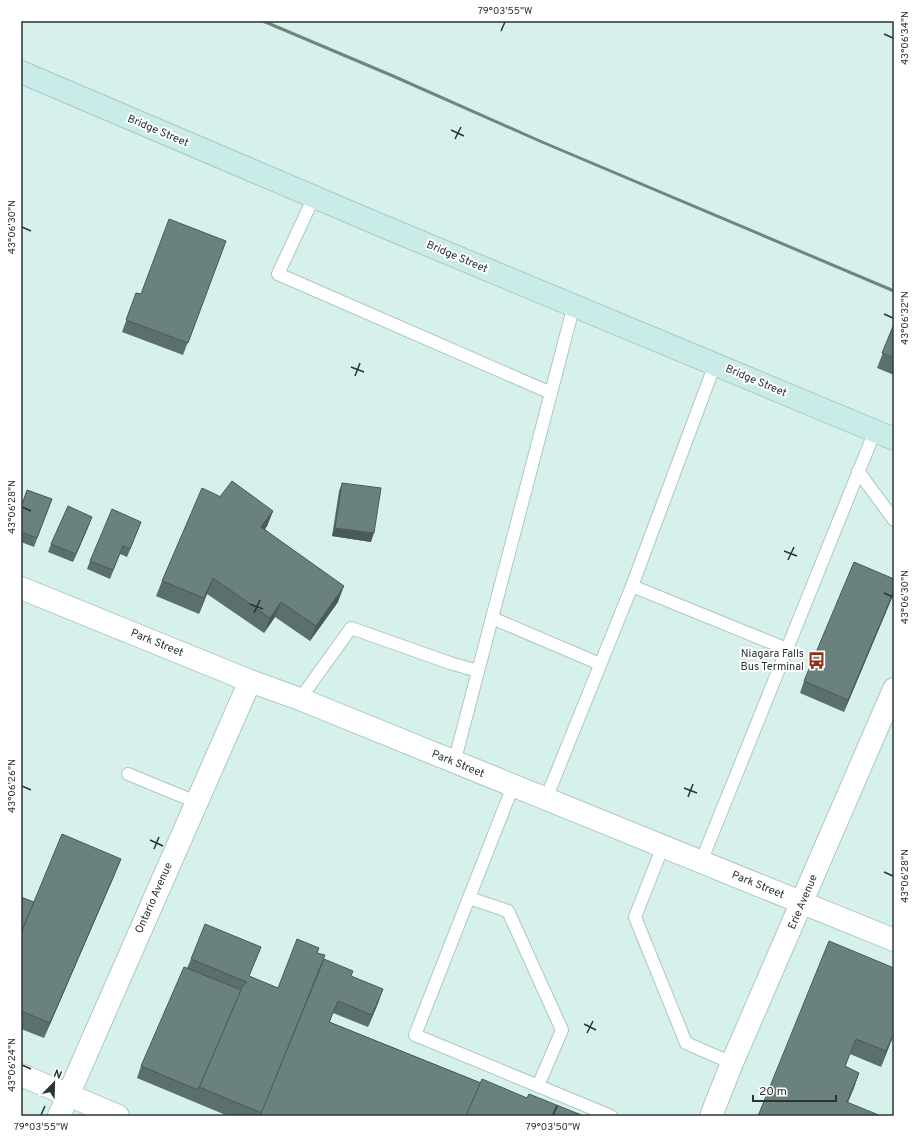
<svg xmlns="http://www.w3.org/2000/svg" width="915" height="1137" font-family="Overpass,sans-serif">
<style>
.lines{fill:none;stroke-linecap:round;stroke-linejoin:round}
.service-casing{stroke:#aec7c4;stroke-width:14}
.minor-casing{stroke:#aec7c4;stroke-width:24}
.tertiary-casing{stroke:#aec7c4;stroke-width:24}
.secondary-casing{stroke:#aec7c4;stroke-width:24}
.service{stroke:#fff;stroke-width:12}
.minor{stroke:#fff;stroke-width:22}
.tertiary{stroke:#fff;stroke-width:22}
.secondary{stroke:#c9ece8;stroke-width:22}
.rail{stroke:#728380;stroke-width:3}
.wall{fill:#5b6f6c}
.shaded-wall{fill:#4a5a58}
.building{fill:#6a817e;stroke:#4a5a58}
.ticks{fill:none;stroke:#2a3433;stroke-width:1.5}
.labels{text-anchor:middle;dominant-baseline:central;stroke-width:4;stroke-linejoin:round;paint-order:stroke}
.street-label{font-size:11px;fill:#2a3433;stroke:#fff}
.poi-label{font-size:11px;fill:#2a3433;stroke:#fff;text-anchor:end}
.neatline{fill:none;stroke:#2a3433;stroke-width:1.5}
.ticks-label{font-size:10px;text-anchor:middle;fill:#2a3433}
</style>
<rect width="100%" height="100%" fill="#d6f0ec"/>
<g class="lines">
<defs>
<g id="service">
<polyline points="314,197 278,274 551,393"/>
<polyline points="858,471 894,520"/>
<polyline points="632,586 787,649"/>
<polyline points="492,618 600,664"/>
<polyline points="300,699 351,628 450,663 478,671"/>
<polyline points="454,763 574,305"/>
<polyline points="128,774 196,802"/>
<polyline points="513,786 415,1035 611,1116"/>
<polyline points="546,799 632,586 715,364"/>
<polyline points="663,846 635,917 686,1043 732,1063"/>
<polyline points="701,862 875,431"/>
<polyline points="469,898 508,911 562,1030 538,1086"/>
</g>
<g id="minor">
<polyline points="21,588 250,681 300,699 894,940"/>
<polyline points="59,1116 250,681"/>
<polyline points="711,1116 732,1063 894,689"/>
</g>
<polyline id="tertiary" points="21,1075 118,1116"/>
<polyline id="secondary" points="21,72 373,222 894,439"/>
</defs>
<use href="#service" class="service-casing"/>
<use href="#minor" class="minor-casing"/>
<use href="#tertiary" class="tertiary-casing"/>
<use href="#secondary" class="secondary-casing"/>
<use href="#service" class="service"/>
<use href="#minor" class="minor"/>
<use href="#tertiary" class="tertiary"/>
<use href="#secondary" class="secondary"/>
<polyline class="rail" points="263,21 393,76 542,142 894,291"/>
</g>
<g class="wall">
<polygon points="226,241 183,355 122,332 136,293 141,294"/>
<polygon points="894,324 894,375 877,368"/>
<polygon points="342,483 371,542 332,536 339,491"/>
<polygon points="219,498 273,511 267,526 265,529 338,602 310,641 275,617 264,633 207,594 199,614 156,596 162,581"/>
<polygon points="52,499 34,547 21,542 21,507"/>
<polygon points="141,522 127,557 120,554 110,579 87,569 90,561"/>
<polygon points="89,525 73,562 48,552 51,544"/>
<polygon points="894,579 894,593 844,712 800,693 804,681"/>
<polygon points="115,874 44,1038 21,1029 21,897 34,902"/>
<polygon points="261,947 249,976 278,988 317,953 324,959 351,976 379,1001 368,1027 333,1013 330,1022 481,1083 584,1116 228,1116 137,1078 141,1066 187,968 191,959"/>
<polygon points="894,968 894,1034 881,1067 850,1054 845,1067 859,1073 848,1102 758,1116"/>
</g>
<g class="shaded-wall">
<polygon points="273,511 267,526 256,542 261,527"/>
<polygon points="92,517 89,525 73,562 76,554"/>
<polygon points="141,522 138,530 127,557 130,549"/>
<polygon points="335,528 374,533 371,542 332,536"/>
<polygon points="213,578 207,594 199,614 204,598"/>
<polygon points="344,586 338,602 310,641 316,626"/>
<polygon points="894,591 894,593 844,712 848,700"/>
<polygon points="281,602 275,617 264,633 270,618"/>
<polygon points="121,859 115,874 44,1038 50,1023"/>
<polygon points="383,989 379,1001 368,1027 372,1015"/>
<polygon points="894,1033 894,1034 881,1067 886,1051"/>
<polygon points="859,1073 854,1088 842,1116 847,1102"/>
</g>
<g class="building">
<polygon points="169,219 226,241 188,343 126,320 136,293 141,294"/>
<polygon points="894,324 894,358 882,353"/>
<polygon points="232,481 273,511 261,527 344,586 316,626 281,602 270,618 213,578 204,598 162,581 202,488 219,496 219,498"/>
<polygon points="342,483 381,488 374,533 335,528"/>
<polygon points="27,490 52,499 37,538 21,532 21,507"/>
<polygon points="68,506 92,517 76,554 51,544"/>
<polygon points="112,509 141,522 130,549 123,546 113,570 90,561"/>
<polygon points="854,562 894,579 894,591 848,700 804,681"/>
<polygon points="62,834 121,859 50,1023 21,1011 21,933"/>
<polygon points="21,897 34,902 21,933"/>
<polygon points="205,924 261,947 249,976 278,988 297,939 319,948 317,953 325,955 262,1113 199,1087 242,987 247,982 191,959"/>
<polygon points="829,941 894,968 894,1033 886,1051 856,1039 845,1066 859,1073 847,1102 881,1116 758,1116"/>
<polygon points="324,959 353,971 351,976 383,989 372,1015 338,1001 329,1022 481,1083 466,1116 260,1116"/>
<polygon points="184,967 241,990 198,1090 141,1066"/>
<polygon points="482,1079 527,1098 529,1094 584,1116 466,1116"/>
</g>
<path class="ticks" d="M501,31L505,22M884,34L893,38M451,130L464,136M455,139L461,127M22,227L31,231M884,314L893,318M351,367L364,372M355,376L360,363M22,507L31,511M784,551L797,556M788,560L794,547M884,593L893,597M250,604L263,609M254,613L260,600M22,786L31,790M684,788L697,793M688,797L693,784M150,840L163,846M154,849L159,837M884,872L893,876M584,1024L596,1030M587,1033L593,1021M22,1065L31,1069M41,1115L45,1106M553,1115L557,1106"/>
<defs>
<symbol id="bus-bare" viewBox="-9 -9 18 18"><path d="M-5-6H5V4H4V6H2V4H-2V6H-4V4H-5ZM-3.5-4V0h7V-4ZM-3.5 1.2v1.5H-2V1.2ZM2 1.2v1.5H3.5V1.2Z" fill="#962e11" stroke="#fff" stroke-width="2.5" paint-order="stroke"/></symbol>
</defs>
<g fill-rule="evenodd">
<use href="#bus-bare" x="804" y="648" width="25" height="25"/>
</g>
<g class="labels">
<g class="street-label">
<text transform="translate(158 131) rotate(23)">Bridge Street</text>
<text transform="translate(457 257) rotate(23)">Bridge Street</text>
<text transform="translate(756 381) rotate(23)">Bridge Street</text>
<text transform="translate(157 643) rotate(22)">Park Street</text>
<text transform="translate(458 764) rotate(22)">Park Street</text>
<text transform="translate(758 885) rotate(22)">Park Street</text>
<text transform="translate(154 898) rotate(-66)">Ontario Avenue</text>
<text transform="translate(803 902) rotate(-67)">Erie Avenue</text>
</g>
<g class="poi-label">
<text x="804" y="654">Niagara Falls<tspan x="804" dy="13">Bus Terminal</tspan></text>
</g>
</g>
<rect width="915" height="1137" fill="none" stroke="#ffffff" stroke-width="44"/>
<g transform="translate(54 1083) rotate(23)" stroke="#ffffff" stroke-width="3" paint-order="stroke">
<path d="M0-3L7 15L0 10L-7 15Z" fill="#2a3433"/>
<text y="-6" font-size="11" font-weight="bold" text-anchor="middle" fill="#2a3433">N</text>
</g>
<path d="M753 1095v6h83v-6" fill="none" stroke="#2a3433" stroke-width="2"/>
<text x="759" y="1095" font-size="12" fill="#2a3433" stroke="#ffffff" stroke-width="3" paint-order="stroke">20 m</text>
<rect x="22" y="22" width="871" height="1093" class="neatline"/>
<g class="ticks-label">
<text x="505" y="14">79°03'55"W</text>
<text transform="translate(904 38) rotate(-90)" y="4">43°06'34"N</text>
<text transform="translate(11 227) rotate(-90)" y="4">43°06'30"N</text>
<text transform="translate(904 318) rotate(-90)" y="4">43°06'32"N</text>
<text transform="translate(11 507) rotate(-90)" y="4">43°06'28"N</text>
<text transform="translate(904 597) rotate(-90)" y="4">43°06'30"N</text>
<text transform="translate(11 786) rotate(-90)" y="4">43°06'26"N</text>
<text transform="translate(904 876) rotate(-90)" y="4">43°06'28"N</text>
<text transform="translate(11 1065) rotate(-90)" y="4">43°06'24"N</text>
<text x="41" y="1130">79°03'55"W</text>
<text x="553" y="1130">79°03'50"W</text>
</g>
</svg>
